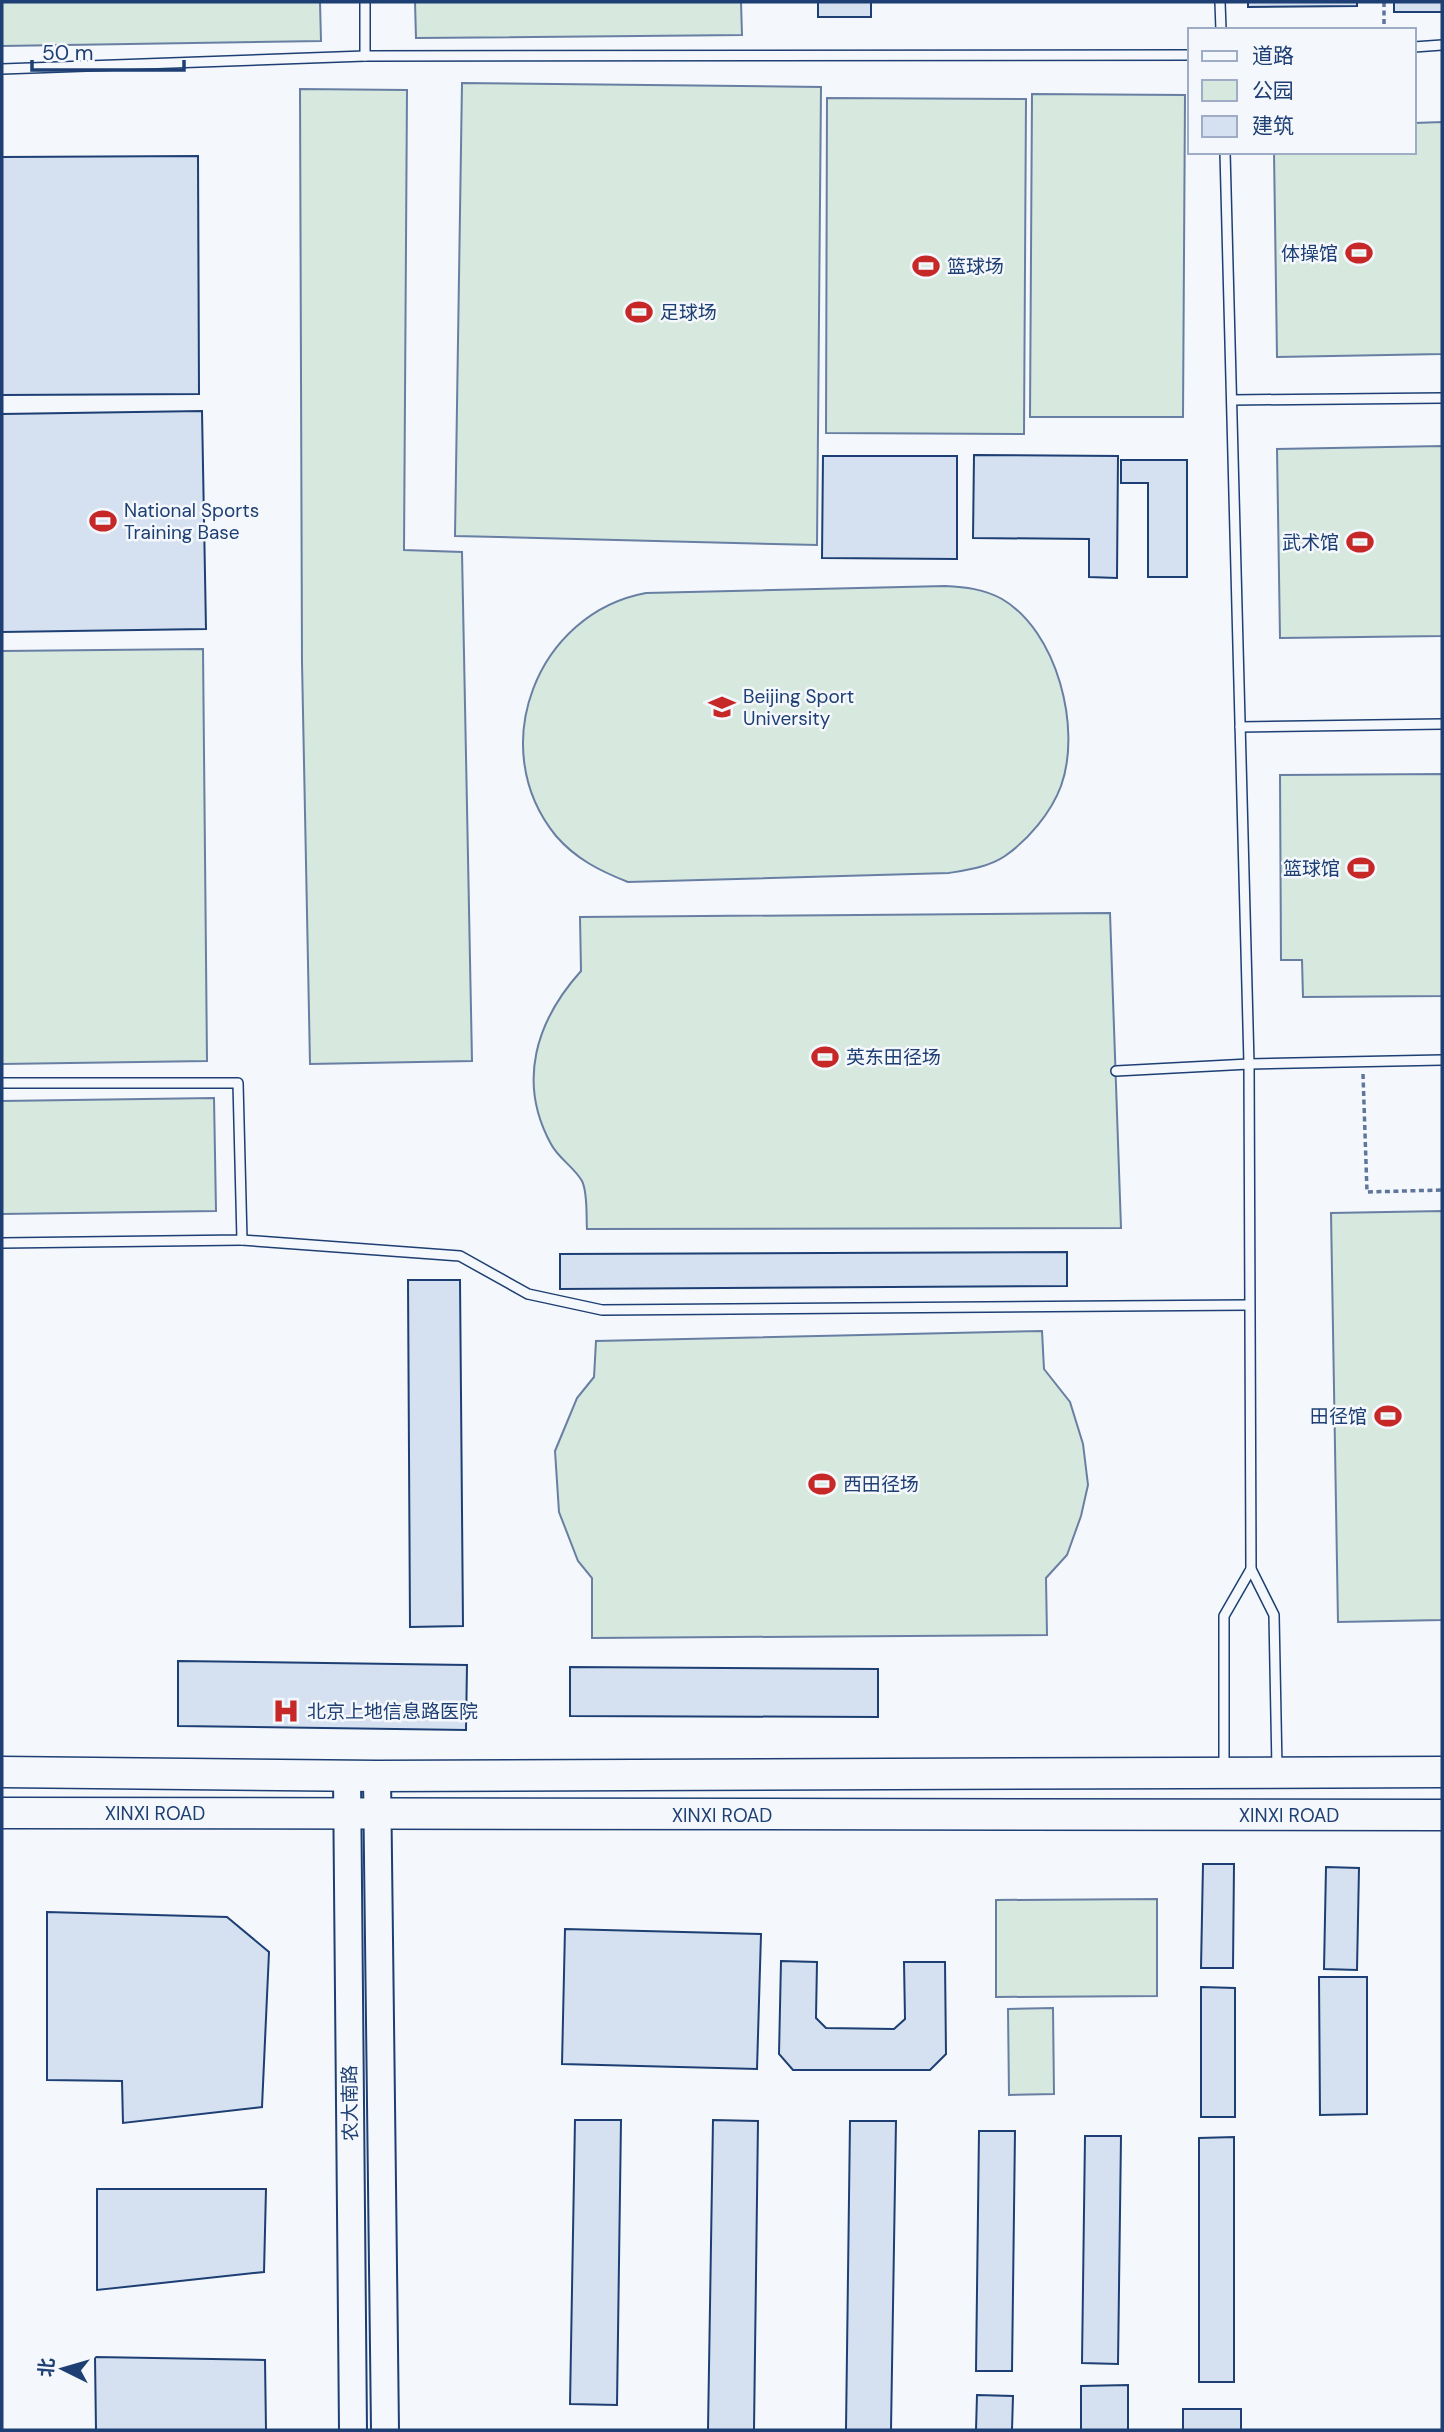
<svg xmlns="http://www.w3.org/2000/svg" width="1444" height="2432" font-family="'DM Sans','Noto Sans SC',sans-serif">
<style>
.green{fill:#d7e8df;stroke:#687fa3;stroke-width:2}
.building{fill:#d5e0f0;stroke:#1d3f73;stroke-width:2}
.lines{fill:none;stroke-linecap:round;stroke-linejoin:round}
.lane-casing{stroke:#1d3f73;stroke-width:12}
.secondary-casing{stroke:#1d3f73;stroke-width:30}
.primary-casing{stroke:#1d3f73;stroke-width:33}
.path{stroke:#5e769c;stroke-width:3.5;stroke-dasharray:5 3.5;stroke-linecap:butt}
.lane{stroke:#f4f7fb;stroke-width:9}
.secondary{stroke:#f4f7fb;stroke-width:26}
.primary{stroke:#f4f7fb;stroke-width:30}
.labels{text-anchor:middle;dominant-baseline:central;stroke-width:5;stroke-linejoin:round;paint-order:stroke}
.poi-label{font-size:19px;fill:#1d3f73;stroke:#f4f7fb;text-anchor:start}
.street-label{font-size:19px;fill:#1d3f73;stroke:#f4f7fb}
</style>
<rect width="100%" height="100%" fill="#f4f7fb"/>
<g class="green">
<polygon points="2,2 320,2 321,41 2,46"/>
<polygon points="415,2 741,2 742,35 416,38"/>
<polygon points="462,83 821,87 817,545 455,536"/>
<polygon points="300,89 407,90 404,550 462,552 472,1061 310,1064 302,662"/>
<polygon points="1032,94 1185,95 1183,417 1030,417"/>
<polygon points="827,98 1026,99 1024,434 826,433"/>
<polygon points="1442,122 1442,354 1277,357 1274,152 1414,152 1414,123"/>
<polygon points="1442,446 1442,636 1280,638 1277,449"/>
<path d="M945,586C965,587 984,589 1002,599C1057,631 1082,728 1061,786C1051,813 1028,840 1005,856C989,867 967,870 949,873L628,882C600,871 576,859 556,836C484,748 537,613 646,593Z"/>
<polygon points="203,649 207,1061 2,1064 2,651"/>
<polygon points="1442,774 1442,996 1303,997 1302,960 1281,960 1280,775"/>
<path d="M1110,913L1121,1228L587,1229C586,1216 588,1193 582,1181C574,1167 558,1158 551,1144C517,1082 536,1021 581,971L580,917Z"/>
<polygon points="214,1098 216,1211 2,1214 2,1101"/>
<polygon points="1442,1211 1442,1620 1338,1622 1331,1213"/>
<polygon points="1042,1331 1044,1369 1070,1402 1083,1444 1088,1485 1081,1516 1067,1555 1046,1578 1047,1635 592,1638 592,1578 578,1561 559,1512 555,1451 577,1398 594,1377 596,1341"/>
<polygon points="1157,1899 1157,1996 996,1997 996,1900"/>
<polygon points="1053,2008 1054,2094 1009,2095 1008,2009"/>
</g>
<g class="building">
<rect x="818" y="2" width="53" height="15"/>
<polygon points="1248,2 1357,2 1357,6 1248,7"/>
<rect x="1394" y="2" width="48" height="10"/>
<polygon points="198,156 199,394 2,395 2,157"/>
<polygon points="202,411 206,629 2,632 2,414"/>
<polygon points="974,455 1118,456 1117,578 1089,577 1089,539 973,538"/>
<polygon points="823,456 957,456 957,559 822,558"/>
<polygon points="1121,460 1187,460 1187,577 1148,577 1148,483 1121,483"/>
<polygon points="1067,1252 1067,1286 560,1289 560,1254"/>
<polygon points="408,1280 460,1280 463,1626 410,1627"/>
<polygon points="178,1661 467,1665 466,1730 178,1726"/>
<polygon points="570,1667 878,1669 878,1717 570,1716"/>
<polygon points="1203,1864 1234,1864 1233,1968 1201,1968"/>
<polygon points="1326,1867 1359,1868 1357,1970 1324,1969"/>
<polygon points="47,1912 227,1917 269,1952 262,2107 123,2123 122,2081 47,2080"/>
<polygon points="565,1929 761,1934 757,2069 562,2064"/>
<polygon points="781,1961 817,1962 816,2018 826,2028 894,2029 905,2019 904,1962 945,1962 946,2054 930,2070 793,2070 779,2054"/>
<polygon points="1319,1977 1367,1977 1367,2114 1320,2115"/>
<polygon points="1201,1987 1235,1988 1235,2117 1201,2117"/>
<polygon points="575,2120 621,2120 617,2405 570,2404"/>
<polygon points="713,2120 758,2121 754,2430 708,2430"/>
<polygon points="850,2121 896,2121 891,2430 846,2430"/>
<polygon points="979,2131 1015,2131 1012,2371 976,2371"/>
<polygon points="1085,2136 1121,2136 1118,2364 1082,2363"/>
<polygon points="1234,2137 1234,2382 1199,2382 1199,2138"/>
<polygon points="97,2189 266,2189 264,2272 97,2290"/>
<polygon points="95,2357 265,2360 266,2430 96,2430"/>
<polygon points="1128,2385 1128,2430 1081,2430 1081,2386"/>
<polygon points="977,2395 1013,2396 1012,2430 976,2430"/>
<rect x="1183" y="2409" width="58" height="21"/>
</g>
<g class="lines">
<defs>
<g id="lane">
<polyline points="365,2 365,56"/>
<polyline points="1220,2 1221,30"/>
<polyline points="1414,47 1442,45"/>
<polyline points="2,69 365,56 1190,55"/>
<polyline points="1225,152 1249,1064 1251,1569 1274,1615 1277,1769"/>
<polyline points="1232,400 1442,398"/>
<polyline points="1240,727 1442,724"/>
<polyline points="1116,1071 1249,1064 1442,1060"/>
<polyline points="2,1083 238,1083 242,1240 2,1243"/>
<polyline points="242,1240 460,1256 528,1294 602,1310 1249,1305"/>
<polyline points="1224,1770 1224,1616 1251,1569"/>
</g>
<g id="secondary">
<polyline points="347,1776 353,2430"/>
<polyline points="377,1776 385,2430"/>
</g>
<g id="primary">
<polyline points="2,1772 377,1776 1442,1772"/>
<polyline points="2,1813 1442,1815"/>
</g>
</defs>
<use href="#lane" class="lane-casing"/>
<use href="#secondary" class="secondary-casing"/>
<use href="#primary" class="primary-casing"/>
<g class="path">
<polyline points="1384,2 1384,30"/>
<polyline points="1363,1074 1367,1192 1442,1190"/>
</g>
<use href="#lane" class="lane"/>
<use href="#secondary" class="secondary"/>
<use href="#primary" class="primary"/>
</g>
<defs>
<symbol id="stadium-bare" viewBox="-9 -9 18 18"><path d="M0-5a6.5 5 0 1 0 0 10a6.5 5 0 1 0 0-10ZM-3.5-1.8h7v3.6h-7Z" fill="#c62828" stroke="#f4f7fb" stroke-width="2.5" paint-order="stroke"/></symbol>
<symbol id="university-bare" viewBox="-9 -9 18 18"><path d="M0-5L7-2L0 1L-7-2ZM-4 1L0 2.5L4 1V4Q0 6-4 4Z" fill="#c62828" stroke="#f4f7fb" stroke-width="2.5" paint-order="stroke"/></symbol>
<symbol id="hospital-bare" viewBox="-9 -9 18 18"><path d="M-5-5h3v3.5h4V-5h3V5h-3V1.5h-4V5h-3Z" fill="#c62828" stroke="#f4f7fb" stroke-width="2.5" paint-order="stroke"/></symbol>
</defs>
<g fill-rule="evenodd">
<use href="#stadium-bare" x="1340" y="234" width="38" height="38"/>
<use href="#stadium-bare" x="907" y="247" width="38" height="38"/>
<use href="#stadium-bare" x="620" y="293" width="38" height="38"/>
<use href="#stadium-bare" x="84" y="502" width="38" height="38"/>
<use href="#stadium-bare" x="1341" y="523" width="38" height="38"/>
<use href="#university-bare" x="703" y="688" width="38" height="38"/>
<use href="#stadium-bare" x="1342" y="849" width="38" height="38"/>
<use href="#stadium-bare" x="806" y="1038" width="38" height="38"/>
<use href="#stadium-bare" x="1369" y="1397" width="38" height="38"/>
<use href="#stadium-bare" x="803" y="1465" width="38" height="38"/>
<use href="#hospital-bare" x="267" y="1692" width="38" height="38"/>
</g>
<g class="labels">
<g class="poi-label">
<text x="1338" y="253" text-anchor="end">体操馆</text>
<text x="947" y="266">篮球场</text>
<text x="660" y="312">足球场</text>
<text x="124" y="510">National Sports<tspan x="124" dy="22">Training Base</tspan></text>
<text x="1339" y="542" text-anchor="end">武术馆</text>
<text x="743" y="696">Beijing Sport<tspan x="743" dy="22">University</tspan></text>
<text x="1340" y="868" text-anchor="end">篮球馆</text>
<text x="846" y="1057">英东田径场</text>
<text x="1367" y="1416" text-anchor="end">田径馆</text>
<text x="843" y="1484">西田径场</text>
<text x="307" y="1711">北京上地信息路医院</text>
</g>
<g class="street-label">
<text x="155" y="1813">XINXI ROAD</text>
<text x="722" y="1815">XINXI ROAD</text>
<text x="1289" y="1815">XINXI ROAD</text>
<text transform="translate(350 2103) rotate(-91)">农大南路</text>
</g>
</g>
<rect width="1444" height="2432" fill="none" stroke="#1d3f73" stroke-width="7"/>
<rect x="1188" y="28" width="228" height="126" fill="#f4f7fb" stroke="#9eadc5" stroke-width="2"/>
<rect x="1202" y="51" width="35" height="10" fill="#f4f7fb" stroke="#9eadc5" stroke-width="2"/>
<text x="1252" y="63" font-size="21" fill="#1d3f73">道路</text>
<rect x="1202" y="80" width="35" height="21" fill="#d7e8df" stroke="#9eadc5" stroke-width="2"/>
<text x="1252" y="98" font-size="21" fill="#1d3f73">公园</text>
<rect x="1202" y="116" width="35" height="21" fill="#d5e0f0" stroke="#9eadc5" stroke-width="2"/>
<text x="1252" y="133" font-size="21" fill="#1d3f73">建筑</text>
<g transform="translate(63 2369) rotate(275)" stroke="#f4f7fb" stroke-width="5" paint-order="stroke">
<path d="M0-5L12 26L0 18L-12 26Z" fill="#1d3f73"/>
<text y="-10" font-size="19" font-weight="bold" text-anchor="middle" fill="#1d3f73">北</text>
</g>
<path d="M32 60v10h152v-10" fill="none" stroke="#1d3f73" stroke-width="3.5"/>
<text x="42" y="60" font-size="21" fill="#1d3f73" stroke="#f4f7fb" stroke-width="5" paint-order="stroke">50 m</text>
</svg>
